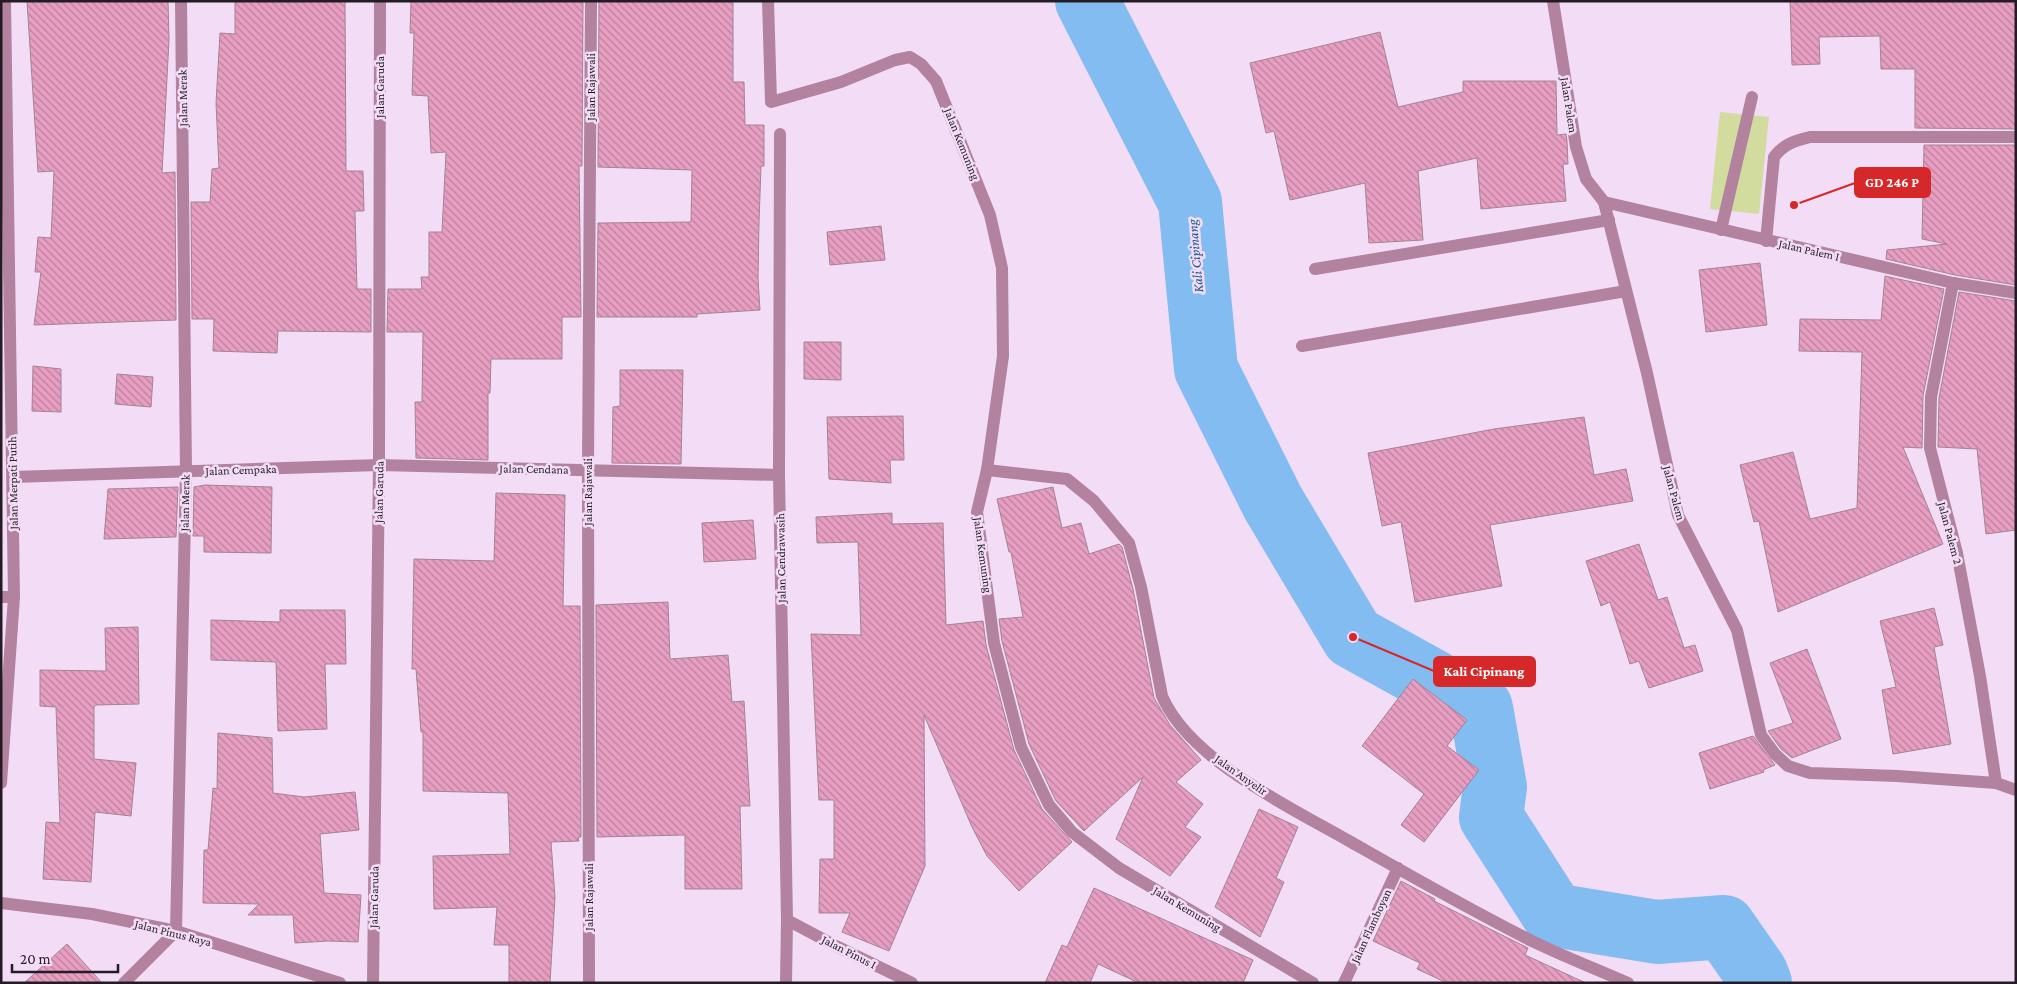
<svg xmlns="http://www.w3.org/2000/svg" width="2017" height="984" font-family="'Crimson Pro',serif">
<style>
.grass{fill:#d2dc9e}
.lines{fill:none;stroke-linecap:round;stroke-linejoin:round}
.river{stroke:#83bcf0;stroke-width:64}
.building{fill:url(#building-back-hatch);stroke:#a28492}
.lane{stroke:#b2829f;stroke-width:12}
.street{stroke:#b2829f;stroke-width:12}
.labels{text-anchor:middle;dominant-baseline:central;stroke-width:5;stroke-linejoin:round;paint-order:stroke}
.street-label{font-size:12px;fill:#241c25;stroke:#f3ddf6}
.water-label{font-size:14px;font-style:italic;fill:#1d5a8b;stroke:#f3ddf6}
.leader{fill:none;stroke:#d62828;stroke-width:2}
.callout-dot{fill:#d62828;stroke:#f3ddf6;stroke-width:2}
.callout{fill:#d62828;stroke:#d62828;stroke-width:2}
.callout-label{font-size:14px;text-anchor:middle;font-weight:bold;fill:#fff}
</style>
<defs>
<pattern id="building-back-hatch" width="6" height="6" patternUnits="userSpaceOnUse" patternTransform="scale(1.25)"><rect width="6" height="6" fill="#e79ec1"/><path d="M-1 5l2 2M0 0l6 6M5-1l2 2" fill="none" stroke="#bb809d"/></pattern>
</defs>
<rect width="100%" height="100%" fill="#f3ddf6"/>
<polygon class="grass" points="1720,112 1769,117 1759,214 1710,209"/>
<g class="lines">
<polyline class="river" points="1087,1 1190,202 1206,369 1273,503 1353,637 1481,708 1495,787 1491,817 1554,915 1657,932 1724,927 1756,973 1760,983"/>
</g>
<g class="building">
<polygon points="27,1 168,1 169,40 162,173 175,172 176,320 34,325 41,272 35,272 38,237 51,238 54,171 38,172"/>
<polygon points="235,1 345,1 346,171 363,171 364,211 355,211 357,289 371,289 371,332 278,331 277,353 213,351 214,319 192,319 191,202 210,202 212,169 219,168 216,103 220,33 235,34"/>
<polygon points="411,1 583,1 582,166 579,166 581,317 562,317 562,359 491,359 490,393 488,393 488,460 416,458 415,402 422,402 423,332 387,332 388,289 422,289 421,277 429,277 429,232 442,232 446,152 431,153 428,96 412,95 414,33 410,33"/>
<polygon points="599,1 733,1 733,82 744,82 745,125 764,125 764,166 761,166 759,222 758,279 760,310 697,314 697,317 597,317 598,223 691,222 692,170 598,167"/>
<polygon points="1790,1 2016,1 2016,129 1915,128 1915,69 1881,69 1880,36 1819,37 1820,64 1792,65"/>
<polygon points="1380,32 1398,107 1463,92 1463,81 1556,81 1557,135 1566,134 1567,141 1568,164 1563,164 1566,201 1481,209 1477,158 1418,171 1423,240 1369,243 1365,183 1290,200 1274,131 1266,133 1250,63"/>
<polygon points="1924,145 2016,145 2016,285 1955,275 1886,259 1887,250 1947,244 1922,239"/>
<polygon points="881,226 885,260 830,265 827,232"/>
<polygon points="1760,263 1767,325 1706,332 1699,270"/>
<polygon points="1885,276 1944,289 1923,396 1922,448 1903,447 1943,544 1778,612 1759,521 1754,522 1740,465 1793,452 1810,519 1857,508 1862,352 1799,351 1800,319 1881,320"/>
<polygon points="1959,292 2016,301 2016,530 1986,534 1977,449 1938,447 1939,398"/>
<polygon points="804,342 841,342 841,380 804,379"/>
<polygon points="33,366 61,369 61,412 32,411"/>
<polygon points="620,370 683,370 681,464 612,463 613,407 620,406"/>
<polygon points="117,374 153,377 151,407 115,404"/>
<polygon points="903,416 904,460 890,460 891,483 829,479 827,417"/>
<polygon points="1584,417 1594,475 1626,469 1633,501 1490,525 1502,586 1415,602 1401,522 1382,526 1368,453 1494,429"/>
<polygon points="205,485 272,487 271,553 204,552 204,536 193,536 194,487"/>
<polygon points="178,487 176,537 104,539 108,489"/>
<polygon points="1053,487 1062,528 1081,523 1089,554 1119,544 1122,547 1133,589 1154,698 1170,725 1201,760 1176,782 1203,804 1185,827 1201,837 1170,876 1116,839 1143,777 1084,831 1056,801 1029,744 1002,641 999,619 1023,617 1011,552 1009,552 997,499"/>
<polygon points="496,493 565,495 563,606 580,606 581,837 578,837 579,841 551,842 555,897 550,983 509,983 509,945 494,945 497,907 434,909 433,856 510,854 508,793 423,791 423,732 421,732 416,669 412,669 414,559 494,561"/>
<polygon points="892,513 892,524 943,523 946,625 983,621 986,645 1014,750 1042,809 1072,842 1019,891 987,856 972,827 924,715 925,866 889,951 842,932 850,913 819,913 820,859 834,859 834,800 819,800 811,634 861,635 858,542 817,543 816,517"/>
<polygon points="753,520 756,559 704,562 702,523"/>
<polygon points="1639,544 1658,600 1667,597 1684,648 1695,645 1703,671 1649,688 1639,661 1630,664 1610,602 1601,606 1586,561"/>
<polygon points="668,602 670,659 728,655 732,702 744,701 750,806 740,806 742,889 685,889 685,835 597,837 596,605"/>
<polygon points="1934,608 1943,645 1934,647 1951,744 1893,754 1882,690 1896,687 1880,621"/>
<polygon points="280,610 345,610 346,664 325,664 327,729 278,731 276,662 211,660 211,620 280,622"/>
<polygon points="138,627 139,704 96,705 94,707 94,759 136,763 131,816 95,812 91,882 43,879 46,822 60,823 56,707 40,706 40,670 106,671 105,628"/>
<polygon points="1807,649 1841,739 1792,758 1781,749 1768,731 1793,723 1770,663"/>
<polygon points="1413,679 1467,720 1447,746 1479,770 1424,842 1401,825 1424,794 1362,746"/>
<polygon points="218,733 272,738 273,793 304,797 355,792 359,830 320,834 324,893 361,895 358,942 328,941 295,943 293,915 248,915 259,904 203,903 204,850 208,850 213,788 217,789"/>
<polygon points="1753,736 1775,765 1763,770 1764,772 1710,789 1699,753"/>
<polygon points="1259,809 1298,827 1276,878 1284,882 1260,937 1215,907"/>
<polygon points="1401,881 1435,899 1434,901 1528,948 1525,955 1586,983 1447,983 1417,969 1420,963 1373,941"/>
<polygon points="1094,888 1253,960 1243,983 1139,983 1098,964 1090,983 1045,983 1062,945 1067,947"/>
<polygon points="67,944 102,983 24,983"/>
</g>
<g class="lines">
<polyline class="lane" points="1721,230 1752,97"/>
<g class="street">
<polyline points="768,1 771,102 841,82 895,60 910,57 921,64 936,81 990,215 1002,268 1003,356 987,470 977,512 994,643 1021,747 1049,805 1072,832 1119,868 1313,983"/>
<polyline points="1553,1 1576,147 1586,179 1604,202 1647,373 1678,515 1737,630 1761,735 1775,754 1788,766 1810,773 1897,776 1996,783 2016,790"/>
<polyline points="780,134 779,475 787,920 786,983"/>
<polyline points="1604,202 1953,283 2016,293"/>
<path d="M1766,241L1774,157C1784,144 1794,141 1810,137H2016"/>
<polyline points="1315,269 1609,220"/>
<polyline points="1953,283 1931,397 1930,448 1957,553 1980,676 1996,783"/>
<polyline points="1302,346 1626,291"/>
<path d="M987,470L1067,479L1094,501L1129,543L1141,587L1162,696C1190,761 1292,808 1351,842C1411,876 1472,911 1534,942C1565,957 1596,969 1628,983"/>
<polyline points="13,477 379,465 779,475"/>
<polyline points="1,597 14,597"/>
<polyline points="1,783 14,597 5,1"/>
<polyline points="1,903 92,914 176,931 340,983"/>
<polyline points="787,920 838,947 912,983"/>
<polyline points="124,983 176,931 186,472 181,1"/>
<polyline points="373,983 379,465 380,1"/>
<polyline points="589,983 588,470 591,1"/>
<polyline points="1344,983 1398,868"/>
</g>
</g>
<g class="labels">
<g class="street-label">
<text transform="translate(380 87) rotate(-90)">Jalan Garuda</text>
<text transform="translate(591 87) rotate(-90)">Jalan Rajawali</text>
<text transform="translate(183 98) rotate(-91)">Jalan Merak</text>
<text transform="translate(1569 105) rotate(81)">Jalan Palem</text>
<text transform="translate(962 144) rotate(68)">Jalan Kemuning</text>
<text transform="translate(1809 250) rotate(13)">Jalan Palem I</text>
<text transform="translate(534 469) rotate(1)">Jalan Cendana</text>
<text transform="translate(241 470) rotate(-2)">Jalan Cempaka</text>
<text transform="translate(13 483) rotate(-91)">Jalan Merpati Putih</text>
<text transform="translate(379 492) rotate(-89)">Jalan Garuda</text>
<text transform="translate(588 492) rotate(-90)">Jalan Rajawali</text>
<text transform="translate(1674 493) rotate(75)">Jalan Palem</text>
<text transform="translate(185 503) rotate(-89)">Jalan Merak</text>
<text transform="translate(1950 533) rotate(75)">Jalan Palem 2</text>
<text transform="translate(983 555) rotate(82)">Jalan Kemuning</text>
<text transform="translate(781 558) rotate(-91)">Jalan Cendrawasih</text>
<text transform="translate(1241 775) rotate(35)">Jalan Anyelir</text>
<text transform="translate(374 897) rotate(-89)">Jalan Garuda</text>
<text transform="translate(589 897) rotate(-90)">Jalan Rajawali</text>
<text transform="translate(1187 909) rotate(31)">Jalan Kemuning</text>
<text transform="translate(1371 926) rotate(-65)">Jalan Flamboyan</text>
<text transform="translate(173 933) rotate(14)">Jalan Pinus Raya</text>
<text transform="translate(849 952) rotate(27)">Jalan Pinus I</text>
</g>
<g class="water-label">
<text transform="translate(1195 256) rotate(-95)">Kali Cipinang</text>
</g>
</g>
<path class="leader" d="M1794 205L1855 183M1353 637L1434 671"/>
<g class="callout-dot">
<circle cx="1794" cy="205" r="5"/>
<circle cx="1353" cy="637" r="5"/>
</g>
<g class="callout">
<rect x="1855" y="168" width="75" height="29" rx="5"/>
<rect x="1434" y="657" width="101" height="29" rx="5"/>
</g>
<g class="callout-label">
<text x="1892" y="187">GD 246 P</text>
<text x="1484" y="676">Kali Cipinang</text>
</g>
<rect width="2017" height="984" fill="none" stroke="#241c25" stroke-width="5"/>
<path d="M12 964v8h106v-8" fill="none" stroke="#241c25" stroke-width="2.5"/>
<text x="20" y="964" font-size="15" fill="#241c25" stroke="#f3ddf6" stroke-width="4" paint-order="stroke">20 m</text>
</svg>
